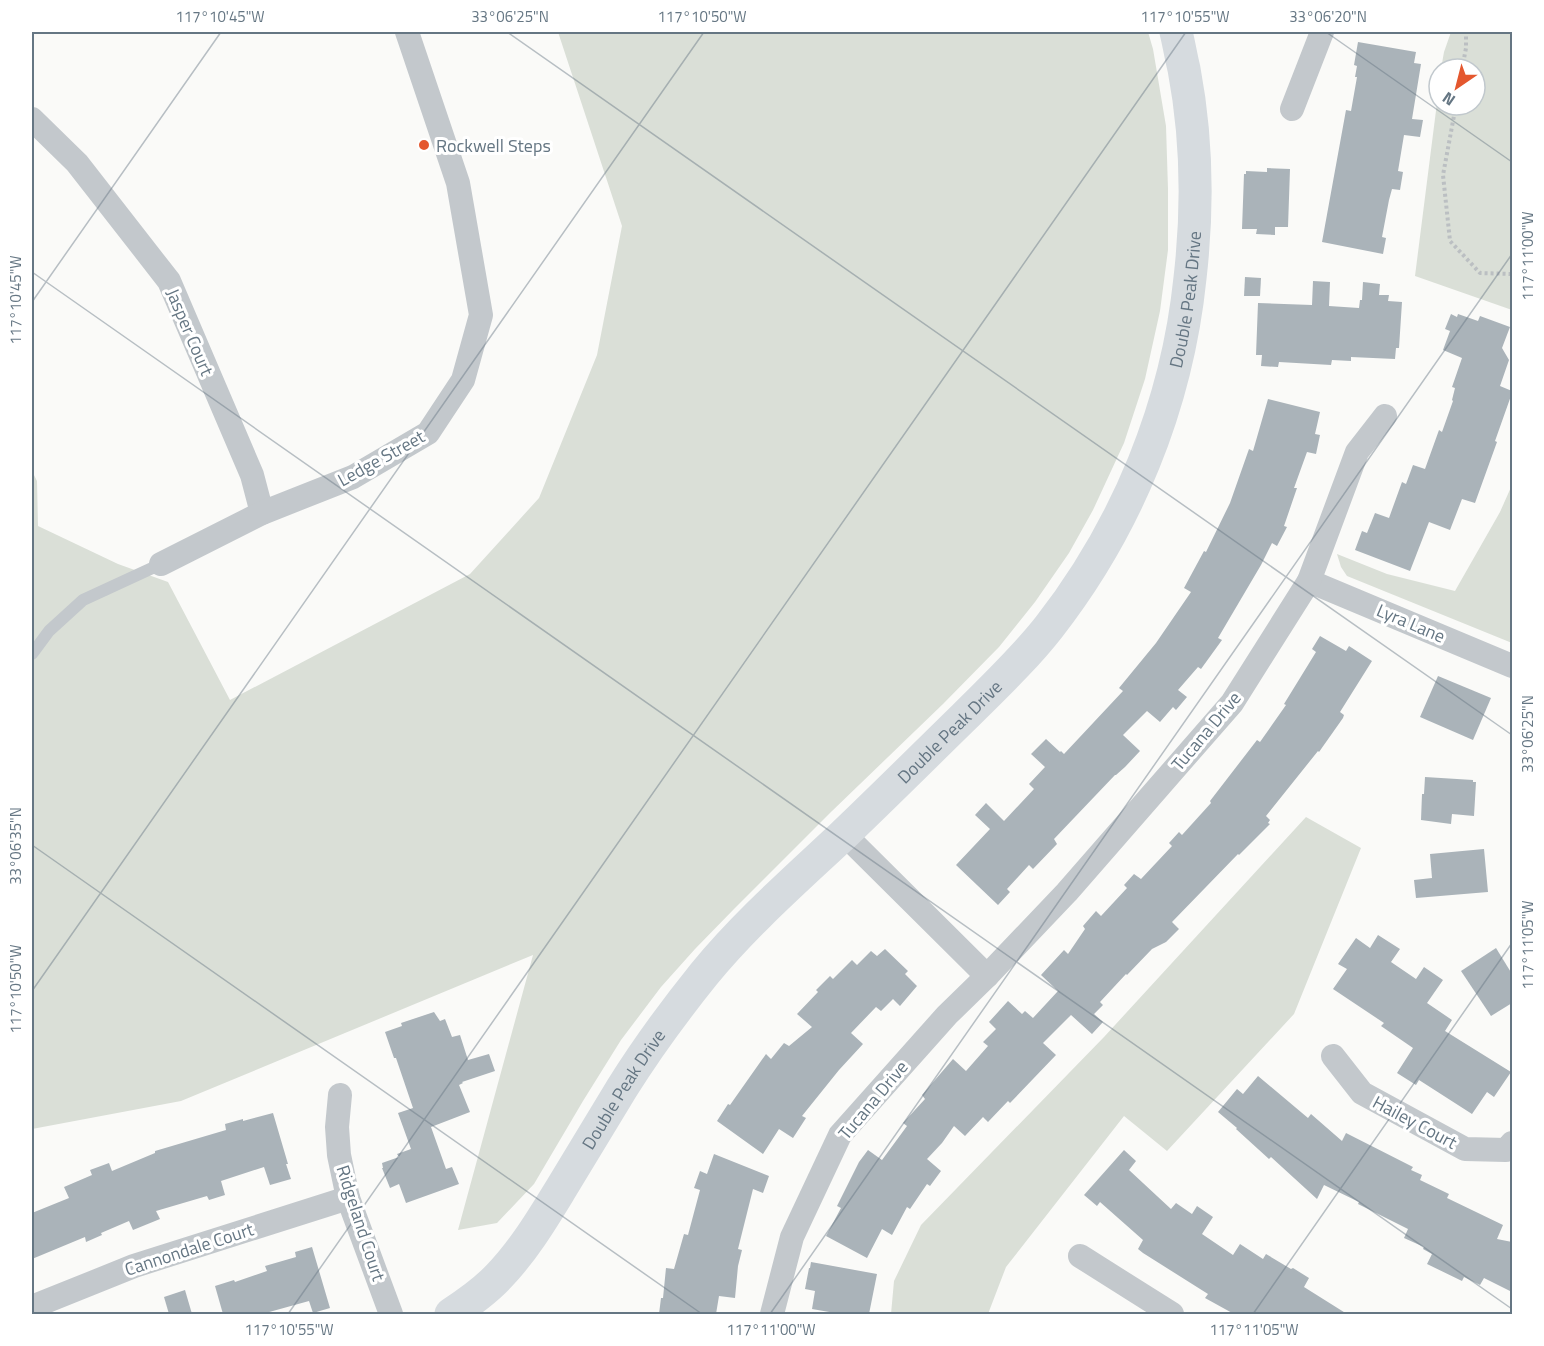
<svg xmlns="http://www.w3.org/2000/svg" width="1544" height="1346" font-family="'Titillium Web',sans-serif">
<style>
.green{fill:#dadfd7}
.building{fill:#aab3b9}
.lines{fill:none;stroke-linecap:round;stroke-linejoin:round}
.path{stroke:#bbbfc2;stroke-width:4;stroke-dasharray:3 3;stroke-linecap:butt}
.lane{stroke:#c3c8cc;stroke-width:12}
.street{stroke:#c3c8cc;stroke-width:24}
.secondary{stroke:#d6dbdf;stroke-width:33}
.ticks{fill:none;stroke:#657683;stroke-width:1.5;stroke-opacity:0.45}
.poi-dot{fill:#e4572e;stroke:#fff;stroke-width:2}
.labels{text-anchor:middle;dominant-baseline:central;stroke-width:6;stroke-linejoin:round;paint-order:stroke}
.poi-label{font-size:18px;fill:#657683;stroke:#fff;text-anchor:start}
.street-label{font-size:18px;fill:#657683;stroke:#fff}
.neatline{fill:none;stroke:#657683;stroke-width:2}
.ticks-label{font-size:15px;text-anchor:middle;fill:#657683}
</style>
<rect width="100%" height="100%" fill="#fafaf8"/>
<g class="green">
<polygon points="558,32 1148,32 1153,49 1166,126 1168,189 1168,250 1160,311 1145,379 1124,443 1093,510 1069,553 1035,602 999,647 943,704 831,812 734,909 695,949 661,987 621,1040 583,1101 534,1184 497,1223 458,1230 533,955 181,1101 32,1129 32,471 37,481 38,526 118,564 168,582 230,700 470,574 539,498 597,355 622,226"/>
<polygon points="1451,32 1512,32 1512,310 1415,276 1439,87 1439,105 1475,105 1475,69 1441,69 1444,52"/>
<polygon points="1512,485 1512,643 1347,576 1341,567 1337,554 1387,574 1455,591 1500,512"/>
<polygon points="1306,817 1361,848 1294,1014 1167,1151 1124,1116 1006,1267 988,1314 891,1314 894,1281 921,1225 1104,1037"/>
</g>
<g class="building">
<polygon points="1358,42 1416,52 1414,63 1421,64 1412,119 1423,120 1420,137 1404,135 1398,171 1403,172 1400,190 1392,189 1389,200 1382,237 1386,238 1383,254 1322,242 1346,110 1351,111 1357,77 1355,77 1357,66 1354,65"/>
<polygon points="1267,168 1290,169 1288,227 1275,227 1275,235 1256,234 1257,229 1242,229 1244,174 1246,174 1246,171 1267,172"/>
<polygon points="1245,277 1261,278 1260,296 1244,296"/>
<polygon points="1313,281 1330,282 1329,306 1359,308 1360,300 1362,300 1363,282 1380,284 1379,295 1389,295 1388,301 1402,302 1399,348 1396,348 1395,359 1351,357 1351,361 1332,360 1331,365 1279,362 1278,367 1261,366 1262,355 1256,355 1258,303 1312,305"/>
<polygon points="1451,314 1457,317 1458,314 1478,321 1480,316 1510,327 1502,348 1509,360 1500,386 1512,391 1512,393 1495,441 1497,442 1475,503 1462,499 1450,530 1429,522 1410,571 1355,550 1362,531 1367,533 1375,513 1389,518 1402,482 1406,484 1413,465 1425,469 1439,430 1442,432 1453,401 1452,400 1455,388 1452,387 1462,358 1443,350 1450,331 1445,329"/>
<polygon points="1268,399 1320,412 1315,434 1320,435 1316,454 1307,452 1294,488 1297,488 1284,526 1287,527 1277,546 1272,543 1261,565 1218,638 1222,640 1201,669 1198,667 1178,690 1187,697 1176,710 1173,707 1160,722 1147,711 1123,735 1140,751 1125,767 1116,775 1115,775 1054,839 1057,844 1033,869 1029,865 1007,889 1010,892 998,905 956,865 990,829 975,815 986,803 1004,821 1034,789 1029,784 1045,767 1031,754 1046,739 1060,752 1061,751 1064,754 1123,691 1119,688 1156,643 1191,592 1184,588 1204,551 1206,552 1230,503 1249,449 1253,451"/>
<polygon points="1320,636 1346,651 1349,646 1372,661 1340,712 1344,715 1343,718 1319,752 1318,751 1266,816 1270,820 1268,823 1270,824 1239,855 1238,854 1172,922 1179,929 1166,942 1152,949 1127,975 1126,974 1100,1002 1103,1005 1094,1014 1103,1022 1092,1034 1071,1015 1043,1043 1056,1055 1010,1103 1008,1101 988,1122 983,1117 965,1136 954,1126 942,1143 927,1159 941,1171 930,1186 927,1184 910,1209 907,1207 892,1235 882,1229 867,1258 826,1236 841,1208 837,1206 859,1162 868,1150 882,1160 907,1126 903,1123 925,1099 922,1095 953,1059 966,1071 988,1046 983,1042 996,1029 989,1022 1008,1001 1022,1014 1025,1011 1033,1018 1058,991 1041,975 1064,950 1068,954 1085,929 1083,926 1096,911 1101,916 1127,888 1124,885 1134,874 1141,879 1172,846 1169,843 1179,832 1182,835 1211,803 1210,801 1257,740 1260,742 1286,705 1284,704 1316,652 1312,649"/>
<polygon points="1438,676 1491,698 1473,740 1420,717"/>
<polygon points="1425,777 1473,780 1473,782 1476,782 1474,816 1452,814 1451,824 1421,820 1422,794 1424,794"/>
<polygon points="1484,849 1488,892 1416,898 1414,880 1432,878 1430,854"/>
<polygon points="1378,935 1400,949 1391,962 1416,979 1424,967 1443,980 1427,1003 1452,1020 1445,1031 1511,1072 1494,1097 1487,1092 1472,1114 1419,1080 1416,1085 1397,1073 1413,1048 1381,1026 1384,1023 1333,989 1347,969 1338,964 1356,938 1370,948"/>
<polygon points="1496,948 1512,974 1512,1003 1491,1016 1461,971"/>
<polygon points="885,949 908,971 905,974 917,986 900,1006 893,999 881,1011 876,1007 851,1033 863,1044 839,1070 802,1116 806,1118 793,1138 779,1129 763,1154 717,1121 728,1104 730,1105 766,1054 771,1059 784,1043 789,1046 812,1027 797,1014 818,992 816,990 830,976 833,979 852,960 857,965 871,951 877,956"/>
<polygon points="434,1012 440,1021 445,1019 452,1037 460,1035 468,1060 489,1054 495,1071 462,1082 463,1083 459,1085 470,1112 431,1127 446,1169 452,1167 459,1184 406,1203 399,1184 390,1188 382,1168 383,1168 382,1163 399,1157 397,1154 411,1149 398,1113 413,1108 396,1058 394,1058 385,1032 402,1026 401,1023"/>
<polygon points="1258,1076 1308,1118 1311,1114 1342,1141 1346,1133 1413,1167 1411,1170 1422,1175 1420,1180 1449,1194 1447,1198 1503,1225 1497,1239 1512,1242 1512,1292 1484,1278 1480,1285 1464,1277 1462,1281 1427,1264 1432,1254 1423,1249 1424,1247 1404,1238 1408,1229 1358,1204 1359,1202 1324,1185 1317,1199 1271,1157 1269,1159 1236,1129 1237,1128 1218,1112 1237,1089 1243,1094"/>
<polygon points="273,1113 288,1164 286,1164 291,1179 270,1185 264,1167 221,1181 225,1195 209,1200 207,1196 156,1211 160,1219 133,1230 129,1221 101,1233 102,1235 86,1242 85,1237 32,1259 32,1213 69,1198 64,1187 92,1175 90,1170 109,1163 112,1171 155,1153 155,1151 226,1130 225,1124 243,1119 243,1121"/>
<polygon points="1124,1150 1136,1161 1129,1170 1171,1209 1176,1203 1192,1214 1197,1206 1213,1217 1202,1234 1233,1255 1240,1244 1263,1259 1266,1254 1291,1269 1293,1268 1309,1278 1304,1287 1347,1314 1234,1314 1205,1298 1208,1294 1143,1253 1138,1249 1143,1240 1100,1202 1097,1206 1084,1195"/>
<polygon points="714,1154 769,1176 763,1193 753,1189 738,1249 742,1250 738,1266 735,1298 719,1296 716,1314 659,1314 661,1298 663,1298 666,1268 674,1269 684,1234 688,1235 700,1190 694,1188 700,1171 707,1174"/>
<polygon points="312,1247 330,1308 313,1313 309,1301 262,1314 223,1314 215,1286 234,1280 235,1282 267,1271 265,1266 296,1257 295,1252"/>
<polygon points="811,1262 877,1274 869,1314 841,1314 812,1309 815,1291 805,1289 809,1268 810,1268"/>
<polygon points="185,1290 192,1314 169,1314 164,1297"/>
</g>
<g class="lines">
<g class="path">
<polyline points="1462,69 1466,48 1466,32"/>
<polyline points="1456,105 1443,175 1450,241 1480,273 1512,274"/>
</g>
<polyline class="lane" points="32,654 49,631 83,600 161,564"/>
<g class="street">
<polyline points="1292,109 1322,32"/>
<polyline points="32,119 77,163 169,281 252,475 262,513"/>
<polyline points="161,564 262,513 353,477 428,433 463,380 481,315 458,183 407,32"/>
<polyline points="1309,581 1512,666"/>
<polyline points="844,834 987,976"/>
<polyline points="1333,1056 1362,1093 1465,1149 1506,1150 1512,1143"/>
<polyline points="340,1095 337,1127 339,1155 348,1198 391,1314"/>
<polyline points="1080,1256 1172,1314"/>
<polyline points="32,1307 134,1266 348,1198"/>
<polyline points="772,1314 792,1237 840,1135 947,1015 987,976 1067,892 1232,703 1309,581 1357,452 1385,416"/>
</g>
<path class="secondary" id="s1" d="M451,1314C468,1303 485,1291 499,1276C524,1250 543,1218 562,1187C582,1154 602,1121 622,1088C647,1048 675,1010 704,974C745,924 794,881 841,837C883,797 923,757 964,717C993,688 1024,659 1049,627C1127,527 1177,405 1190,278C1198,209 1197,138 1184,69C1181,57 1179,44 1176,32"/>
</g>
<path class="ticks" d="M507,32L1512,735M1326,32L1512,162M32,272L1512,1309M32,302L221,32M32,845L702,1314M32,991L704,32M288,1314L1186,32M770,1314L1512,254M1253,1314L1512,943"/>
<circle class="poi-dot" cx="424" cy="145" r="6"/>
<g class="labels">
<g class="poi-label">
<text x="436" y="145">Rockwell Steps</text>
</g>
<g class="street-label">
<text stroke="none"><textPath href="#s1" startOffset="1276">Double Peak Drive</textPath></text>
<text transform="translate(190 332) rotate(67)">Jasper Court</text>
<text transform="translate(381 458) rotate(-29)">Ledge Street</text>
<text transform="translate(1411 623) rotate(23)">Lyra Lane</text>
<text stroke="none"><textPath href="#s1" startOffset="772">Double Peak Drive</textPath></text>
<text transform="translate(1206 731) rotate(-50)">Tucana Drive</text>
<text stroke="none"><textPath href="#s1" startOffset="286">Double Peak Drive</textPath></text>
<text transform="translate(873 1100) rotate(-50)">Tucana Drive</text>
<text transform="translate(1415 1122) rotate(28)">Hailey Court</text>
<text transform="translate(361 1223) rotate(72)">Ridgeland Court</text>
<text transform="translate(189 1249) rotate(-18)">Cannondale Court</text>
</g>
</g>
<rect width="1544" height="1346" fill="none" stroke="#ffffff" stroke-width="66"/>
<g transform="translate(1457 87) rotate(215)"><circle r="28" fill="#ffffff" stroke="#c1c8cd" stroke-width="1.5"/>
<path d="M0-4.5L10 22L0 15L-10 22Z" fill="#e4572e"/>
<text y="-9" font-size="16" font-weight="bold" text-anchor="middle" fill="#657683">N</text>
</g>
<rect x="33" y="33" width="1478" height="1280" class="neatline"/>
<g class="ticks-label">
<text x="220" y="22">117°10'45"W</text>
<text x="510" y="22">33°06'25"N</text>
<text x="702" y="22">117°10'50"W</text>
<text x="1185" y="22">117°10'55"W</text>
<text x="1328" y="22">33°06'20"N</text>
<text transform="translate(1528 256) rotate(-90)" y="5">117°11'00"W</text>
<text transform="translate(16 300) rotate(-90)" y="5">117°10'45"W</text>
<text transform="translate(1528 734) rotate(-90)" y="5">33°06'25"N</text>
<text transform="translate(16 846) rotate(-90)" y="5">33°06'35"N</text>
<text transform="translate(1528 945) rotate(-90)" y="5">117°11'05"W</text>
<text transform="translate(16 989) rotate(-90)" y="5">117°10'50"W</text>
<text x="289" y="1335">117°10'55"W</text>
<text x="771" y="1335">117°11'00"W</text>
<text x="1254" y="1335">117°11'05"W</text>
</g>
</svg>
